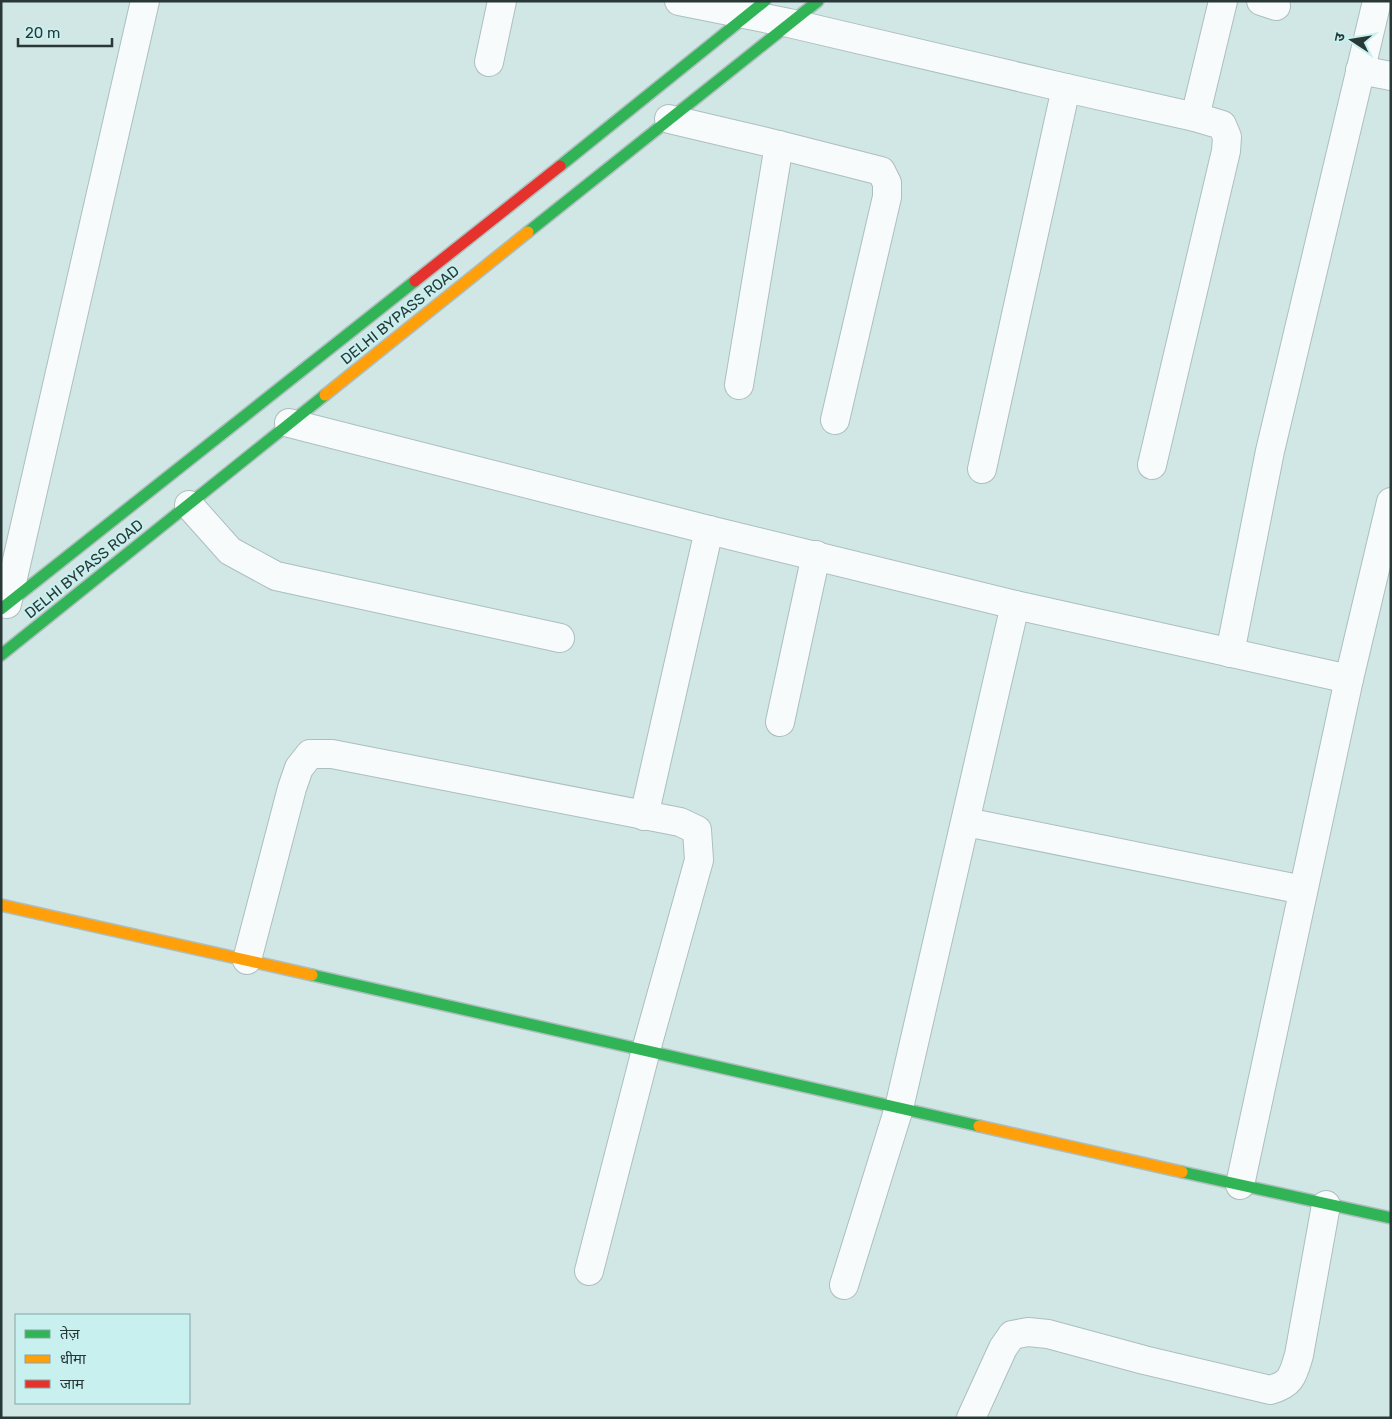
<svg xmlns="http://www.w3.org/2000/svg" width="1392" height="1419" font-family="Rubik,'Noto Sans Devanagari',sans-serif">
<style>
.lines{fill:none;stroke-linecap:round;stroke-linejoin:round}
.street-casing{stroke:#adbebe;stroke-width:30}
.fast-casing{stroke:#adbebe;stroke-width:14}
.slow-casing{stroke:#adbebe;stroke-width:14}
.jam-casing{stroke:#adbebe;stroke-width:14}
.street{stroke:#f8fbfb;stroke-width:28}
.fast{stroke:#30b455;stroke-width:11}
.slow{stroke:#ff9f0a;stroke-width:11}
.jam{stroke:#e5322d;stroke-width:11}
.labels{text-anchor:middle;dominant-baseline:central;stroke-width:4;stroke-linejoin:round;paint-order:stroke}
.street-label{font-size:15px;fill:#283837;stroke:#c7f0ef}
</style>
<rect width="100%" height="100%" fill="#d0e7e6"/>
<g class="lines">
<defs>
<g id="street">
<polyline points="679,1 789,23 1066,88 1195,117 1222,125 1227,137 1226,151 1152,465"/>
<polyline points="1261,1 1276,6"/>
<polyline points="489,62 502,1"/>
<polyline points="1360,70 1391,76"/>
<polyline points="1195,117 1223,1"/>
<polyline points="669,119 779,145 881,171 887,183 887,197 835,420"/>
<polyline points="739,385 779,145"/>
<polyline points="289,423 709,530 1015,605 1349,679"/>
<polyline points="982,469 1066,88"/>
<polyline points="189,505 230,551 276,576 560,638"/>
<polyline points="7,604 145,1"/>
<polyline points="1230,653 1270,451 1377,1"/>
<polyline points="780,722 816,555"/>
<polyline points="644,816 709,530"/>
<polyline points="966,822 1303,890"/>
<polyline points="247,960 292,788 299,768 310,754 332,754 680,822 697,830 699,860 646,1050 589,1271"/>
<polyline points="1240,1185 1349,679 1391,502"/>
<polyline points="844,1285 899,1108 1015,605"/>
<path d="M971,1418L1003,1348L1012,1335L1028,1332L1048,1334L1144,1360L1270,1390C1292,1384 1293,1375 1299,1355L1326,1205"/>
</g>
<g id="fast">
<polyline points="560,166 765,1"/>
<polyline points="528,232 818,1"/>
<polyline points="1,609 415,281"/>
<polyline points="1,655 325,395"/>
<polyline points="312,975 979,1126"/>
<polyline points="1182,1172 1391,1218"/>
</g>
<g id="slow">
<polyline points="325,395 528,232"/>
<polyline points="1,905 312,975"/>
<polyline points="979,1126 1182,1172"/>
</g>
<polyline id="jam" points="415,281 560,166"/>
</defs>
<use href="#street" class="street-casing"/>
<use href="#fast" class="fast-casing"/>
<use href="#slow" class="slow-casing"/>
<use href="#jam" class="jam-casing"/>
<use href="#street" class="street"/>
<use href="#fast" class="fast"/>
<use href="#slow" class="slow"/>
<use href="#jam" class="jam"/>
</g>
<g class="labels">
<g class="street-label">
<text transform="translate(400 315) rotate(-39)">DELHI BYPASS ROAD</text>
<text transform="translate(84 569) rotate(-39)">DELHI BYPASS ROAD</text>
</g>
</g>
<rect width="1392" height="1419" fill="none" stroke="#283837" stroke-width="5"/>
<rect x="15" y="1314" width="175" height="90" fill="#c7f0ef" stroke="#87a6a5"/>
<rect x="25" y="1330" width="25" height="8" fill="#30b455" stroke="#87a6a5"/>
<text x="60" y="1339" font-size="15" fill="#283837">तेज़</text>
<rect x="25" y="1355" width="25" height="8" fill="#ff9f0a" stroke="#87a6a5"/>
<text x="60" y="1364" font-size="15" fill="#283837">धीमा</text>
<rect x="25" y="1380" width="25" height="8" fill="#e5322d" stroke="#87a6a5"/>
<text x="60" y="1389" font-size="15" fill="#283837">जाम</text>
<g transform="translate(1352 40) rotate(282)" stroke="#c7f0ef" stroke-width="4" paint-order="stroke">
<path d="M0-4L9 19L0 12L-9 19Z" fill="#283837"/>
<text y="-8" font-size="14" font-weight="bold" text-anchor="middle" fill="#283837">उ</text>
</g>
<path d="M18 38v8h94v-8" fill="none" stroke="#283837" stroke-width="2.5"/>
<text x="25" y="38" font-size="15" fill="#283837" stroke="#c7f0ef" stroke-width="4" paint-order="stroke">20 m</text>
</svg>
